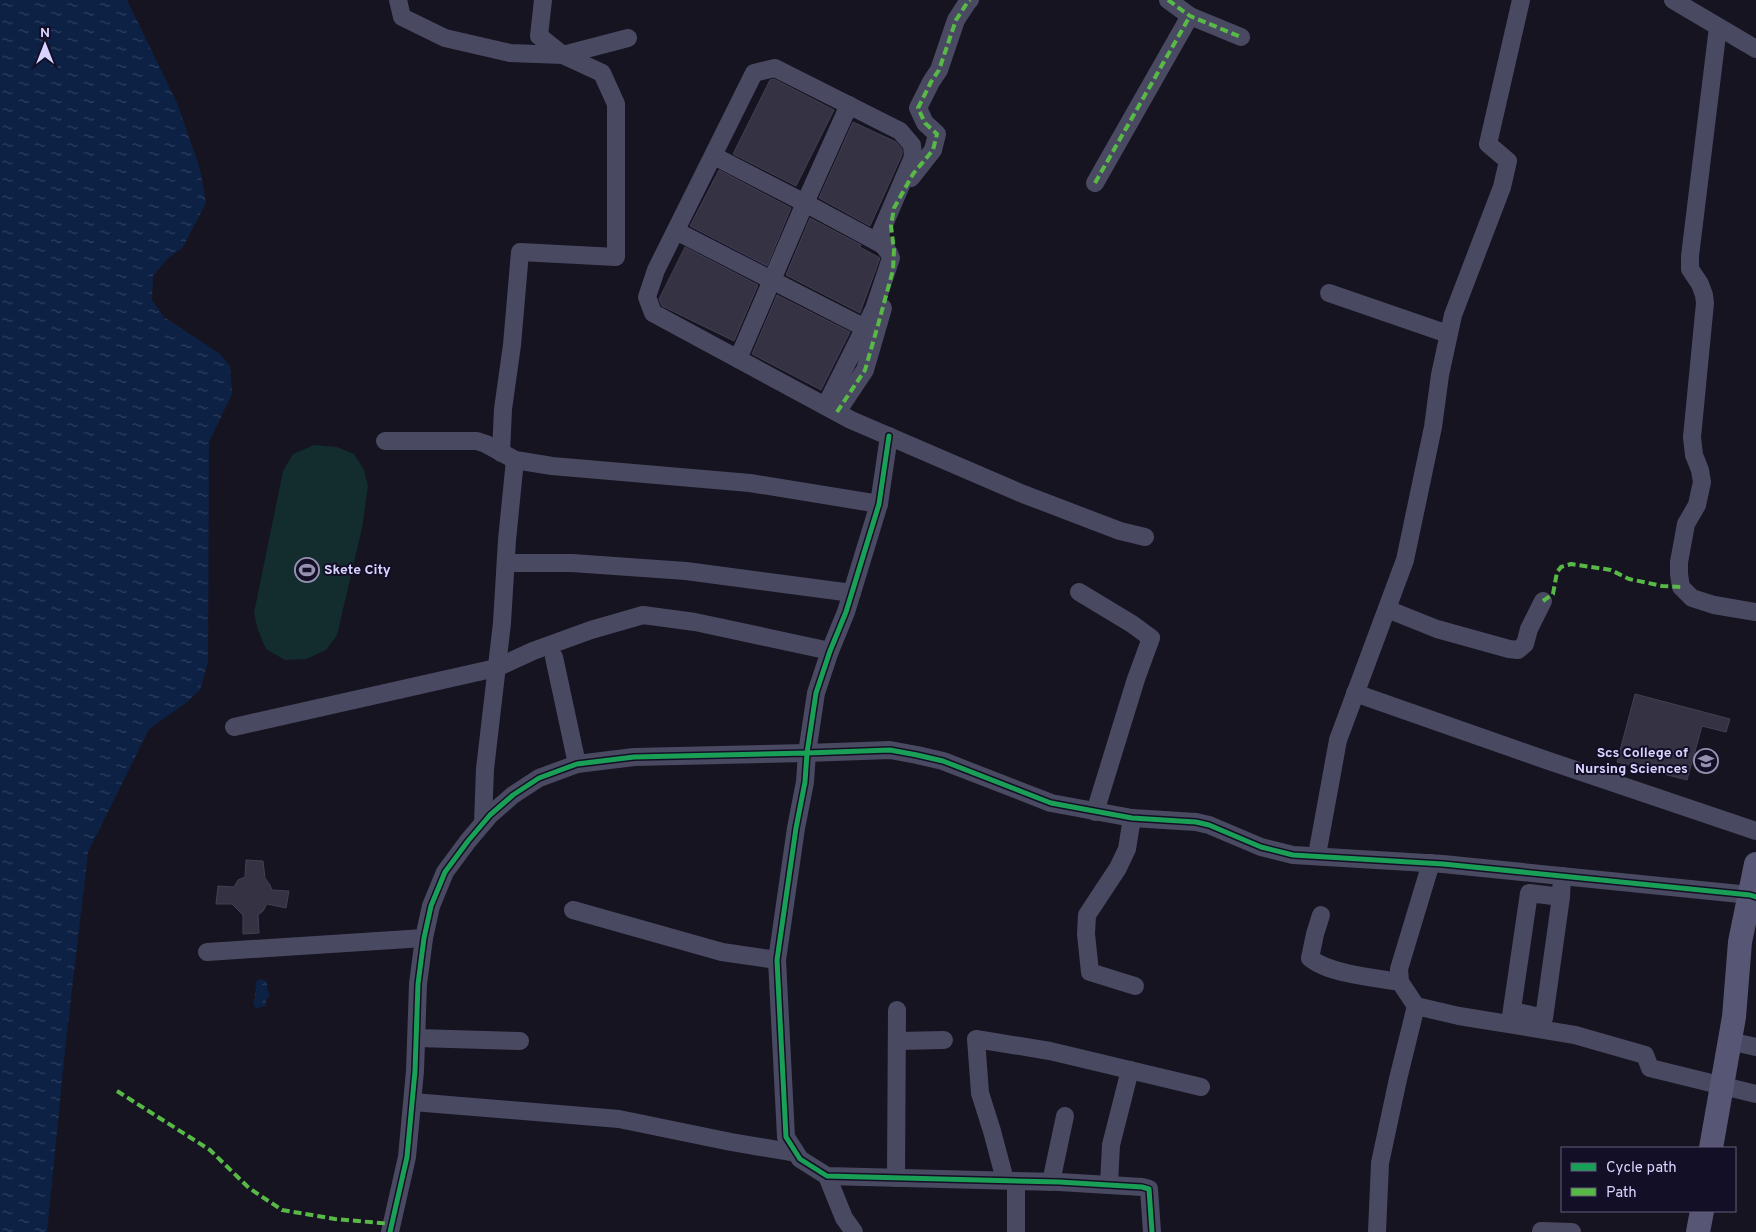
<svg xmlns="http://www.w3.org/2000/svg" width="1756" height="1232" font-family="Overpass,sans-serif">
<style>
.grass{fill:#132c2d}
.water{fill:url(#water-ripples)}
.building{fill:#343243;stroke:#433f54}
.lines{fill:none;stroke-linecap:round;stroke-linejoin:round}
.street{stroke:#4a4962;stroke-width:18}
.secondary{stroke:#575674;stroke-width:24}
.quiet{stroke:#58b947;stroke-width:4;stroke-dasharray:8 4;stroke-linecap:butt}
.cycleway-casing{stroke:#130f26;stroke-width:8}
.cycleway{stroke:#1a9f57;stroke-width:5}
.labels{text-anchor:middle;dominant-baseline:central;stroke-width:4;stroke-linejoin:round;paint-order:stroke}
.poi-label{font-size:14px;font-weight:bold;fill:#d9d4ff;stroke:#130f26;text-anchor:start}
</style>
<defs>
<pattern id="water-ripples" width="26" height="14" patternUnits="userSpaceOnUse" patternTransform="scale(1.25)"><rect width="26" height="14" fill="#0d2144"/><path d="M2 4q2-2 4 0t4 0M15 11q2-2 4 0t4 0" fill="none" stroke="#304060"/></pattern>
</defs>
<rect width="100%" height="100%" fill="#161421"/>
<polygon class="grass" points="314,445 337,447 354,454 364,470 368,486 362,528 337,635 326,650 306,659 285,660 266,649 258,630 254,613 283,471 293,454"/>
<g class="water">
<polygon points="0,0 127,0 177,103 200,169 206,203 183,247 167,259 153,276 152,300 164,317 220,354 230,366 232,394 209,442 208,662 200,690 186,703 149,729 88,852 66,1041 47,1232 0,1232"/>
<polygon points="260,979 267,981 267,991 269,992 269,997 266,999 266,1006 257,1008 254,1006 253,999 255,999 256,982"/>
</g>
<g class="building">
<polygon points="774,79 834,110 796,186 733,154 770,80"/>
<polygon points="853,122 896,142 902,149 902,155 870,226 819,198"/>
<polygon points="719,170 791,208 767,266 690,226"/>
<polygon points="810,218 861,245 860,247 880,258 860,313 786,275"/>
<polygon points="685,247 758,285 734,341 662,306 659,299"/>
<polygon points="777,295 850,332 821,390 752,354"/>
<polygon points="1635,694 1730,719 1726,732 1702,726 1687,780 1617,762"/>
<polygon points="246,860 263,861 265,878 270,885 272,890 289,891 286,908 267,904 263,911 258,915 259,933 243,934 243,915 232,904 216,904 218,886 234,887 238,880 245,877"/>
</g>
<g class="lines">
<g class="street">
<polyline points="398,0 402,17 445,38 510,53 563,55 602,73 616,104 616,257 520,252 512,345 503,409 501,453"/>
<polyline points="543,0 539,36 563,55 628,38"/>
<polyline points="1168,0 1190,16 1241,37"/>
<polyline points="1673,0 1756,49"/>
<polyline points="1718,27 1690,256 1690,269 1700,284 1704,295 1705,303 1692,437 1694,455 1700,470 1702,482 1697,505 1686,524 1679,562 1679,574 1681,587 1692,598 1714,605 1756,612"/>
<polyline points="849,105 805,203 883,245"/>
<polyline points="714,156 805,203 738,359"/>
<polyline points="911,178 933,150 937,134 925,123 918,108 931,82 939,70 956,20 967,3 970,0"/>
<polyline points="1095,183 1190,16"/>
<polyline points="676,231 865,328"/>
<polyline points="1329,293 1448,334"/>
<polyline points="826,405 874,309 891,258 889,253 883,245 880,234 913,157 912,145 900,131 775,68 754,73 656,270 647,297 653,313 851,420 1023,494 1120,531 1145,537"/>
<polyline points="837,412 865,370 883,308"/>
<polyline points="889,436 879,504 846,612 830,651 816,693 807,753 890,750 917,755 943,761 1051,803 1132,818 1196,822 1209,825 1261,847 1293,855 1443,864 1750,895 1756,897"/>
<polyline points="385,441 477,441 486,444 515,460 552,466 750,483 879,504"/>
<polyline points="506,563 572,563 686,571 852,593"/>
<polyline points="1079,592 1132,624 1151,638 1136,679 1095,812"/>
<polyline points="1387,609 1437,629 1509,649 1518,650 1525,644 1529,629 1543,601"/>
<polyline points="554,657 577,764"/>
<polyline points="1355,693 1546,760 1756,831"/>
<polyline points="234,727 496,668 533,651 591,630 643,615 695,622 830,651"/>
<polyline points="1132,818 1127,849 1118,868 1087,915 1086,934 1090,972 1135,986"/>
<polyline points="483,823 485,769 502,623 507,540 515,460"/>
<polyline points="1317,855 1338,740 1405,560 1433,427 1440,375 1453,315 1502,187 1508,161 1488,144 1521,0"/>
<polyline points="1431,863 1399,969 1400,982 1416,1006 1459,1016 1575,1035 1645,1055 1650,1068 1756,1094"/>
<polyline points="573,910 722,952 777,960"/>
<path d="M1321,915L1315,934L1310,958C1329,974 1376,978 1400,982"/>
<polyline points="207,952 424,938"/>
<polyline points="1522,1013 1544,1018 1561,897"/>
<polyline points="1510,1023 1529,893 1561,897 1562,876"/>
<polyline points="417,1038 520,1041"/>
<polyline points="897,1041 944,1040"/>
<polyline points="1729,1041 1756,1047"/>
<polyline points="413,1102 619,1119 731,1142 796,1153"/>
<polyline points="827,1176 844,1218 854,1232"/>
<polyline points="896,1178 897,1010"/>
<polyline points="1005,1180 992,1131 980,1093 976,1039 1050,1051 1201,1087"/>
<polyline points="1016,1181 1016,1232"/>
<polyline points="1051,1182 1065,1116"/>
<polyline points="1109,1184 1111,1145 1130,1070"/>
<polyline points="1541,1231 1572,1232"/>
<polyline points="390,1232 407,1157 415,1071 418,984 424,938 431,906 445,872 468,841 490,815 513,795 539,778 577,764 634,757 807,753 805,782 796,828 777,960 786,1137 800,1159 827,1176 1059,1182 1142,1187 1149,1189 1152,1232"/>
<polyline points="1377,1232 1380,1163 1398,1079 1416,1006"/>
</g>
<g class="secondary">
<polyline points="1711,1148 1734,1017 1740,942 1756,864"/>
<polyline points="1698,1232 1702,1211"/>
</g>
<g class="quiet">
<polyline points="1168,0 1190,16 1241,37"/>
<polyline points="1095,183 1190,16"/>
<polyline points="837,412 865,370 878,325 893,270 894,250 891,226 894,208 913,174 933,150 937,134 925,123 918,108 931,82 939,70 956,20 967,3 970,0"/>
<polyline points="1543,601 1553,594 1557,572 1561,567 1571,564 1611,570 1629,579 1662,586 1681,587"/>
<polyline points="117,1091 210,1150 249,1188 282,1210 335,1219 392,1224"/>
</g>
<defs>
<g id="cycleway">
<polyline points="889,436 879,504 846,612 830,651 816,693 807,753 890,750 917,755 943,761 1051,803 1132,818 1196,822 1209,825 1261,847 1293,855 1443,864 1750,895 1756,897"/>
<polyline points="390,1232 407,1157 415,1071 418,984 424,938 431,906 445,872 468,841 490,815 513,795 539,778 577,764 634,757 807,753 805,782 796,828 777,960 786,1137 800,1159 827,1176 1059,1182 1142,1187 1149,1189 1152,1232"/>
</g>
</defs>
<use href="#cycleway" class="cycleway-casing"/>
<use href="#cycleway" class="cycleway"/>
</g>
<defs>
<symbol id="stadium-ring" viewBox="-11 -11 22 22"><circle r="9.5" fill="#130f26" stroke="#9591b1" stroke-width="1.5"/><path d="M0-5a6.5 5 0 1 0 0 10a6.5 5 0 1 0 0-10ZM-3.5-1.8h7v3.6h-7Z" fill="#9591b1"/></symbol>
<symbol id="university-ring" viewBox="-11 -11 22 22"><circle r="9.5" fill="#130f26" stroke="#9591b1" stroke-width="1.5"/><path d="M0-5L7-2L0 1L-7-2ZM-4 1L0 2.5L4 1V4Q0 6-4 4Z" fill="#9591b1"/></symbol>
</defs>
<g fill-rule="evenodd">
<use href="#stadium-ring" x="293" y="556" width="28" height="28"/>
<use href="#university-ring" x="1692" y="747" width="28" height="28"/>
</g>
<g class="labels">
<g class="poi-label">
<text x="324" y="570">Skete City</text>
<text x="1688" y="753" text-anchor="end">Scs College of<tspan x="1688" dy="16">Nursing Sciences</tspan></text>
</g>
</g>
<rect x="1561" y="1147" width="175" height="65" fill="#130f26" stroke="#625e7d"/>
<rect x="1571" y="1163" width="25" height="8" fill="#1a9f57" stroke="#625e7d"/>
<text x="1606" y="1172" font-size="15" fill="#d9d4ff">Cycle path</text>
<rect x="1571" y="1188" width="25" height="8" fill="#58b947" stroke="#625e7d"/>
<text x="1606" y="1197" font-size="15" fill="#d9d4ff">Path</text>
<g transform="translate(45 45)" stroke="#130f26" stroke-width="4" paint-order="stroke">
<path d="M0-4L9 19L0 12L-9 19Z" fill="#d9d4ff"/>
<text y="-8" font-size="14" font-weight="bold" text-anchor="middle" fill="#d9d4ff">N</text>
</g>
</svg>
